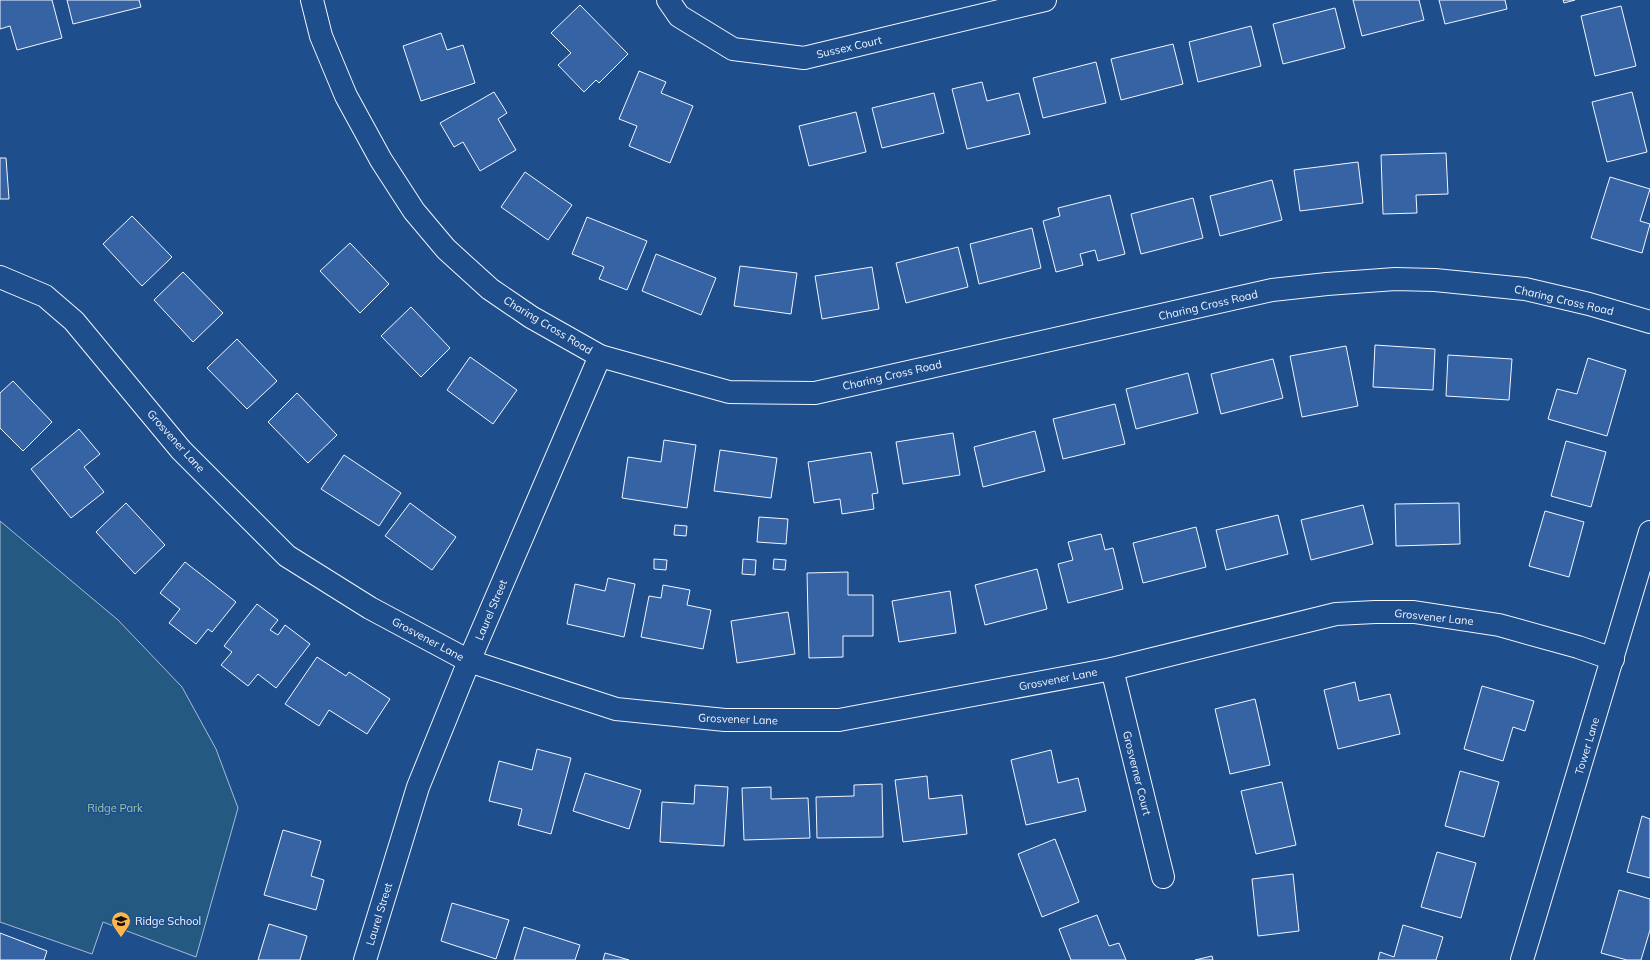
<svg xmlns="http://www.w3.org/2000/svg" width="1650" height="960" font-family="Mulish,sans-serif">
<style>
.green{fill:#245a82;stroke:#a8bbd7}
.building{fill:#3563a3;stroke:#f2f6ff}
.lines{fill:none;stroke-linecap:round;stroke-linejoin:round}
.minor-casing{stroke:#f2f6ff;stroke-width:24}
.minor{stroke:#1f4e8c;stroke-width:22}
.labels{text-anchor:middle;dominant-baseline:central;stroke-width:3;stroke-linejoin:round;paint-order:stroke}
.street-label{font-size:11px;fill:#f2f6ff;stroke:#1f4e8c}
.park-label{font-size:11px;fill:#97c8a6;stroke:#1f4e8c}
.poi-label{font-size:11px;fill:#f2f6ff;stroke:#1f4e8c;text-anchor:start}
</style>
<rect width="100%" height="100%" fill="#1f4e8c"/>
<polygon class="green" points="0,521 118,620 182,687 216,749 238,808 196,957 103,922 92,954 0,922"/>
<g class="building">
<polygon points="0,0 52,0 62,38 17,50 10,26 0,29"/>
<polygon points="67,0 139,0 141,7 73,24"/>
<polygon points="1353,0 1419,0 1424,20 1362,36"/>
<polygon points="1439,0 1505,0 1507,9 1445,24"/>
<polygon points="1563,0 1575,0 1564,3"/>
<polygon points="580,5 628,54 599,83 596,80 584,92 558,65 571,53 551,33"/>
<polygon points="1621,6 1636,66 1595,76 1581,16"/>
<polygon points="1335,8 1345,48 1283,64 1273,24"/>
<polygon points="1251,26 1261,66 1198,82 1189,42"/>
<polygon points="441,33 447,50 463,45 475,83 421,101 403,46"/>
<polygon points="1173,44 1183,84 1121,100 1111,59"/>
<polygon points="1096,62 1106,103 1043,118 1033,78"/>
<polygon points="639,71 666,82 661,93 693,106 670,163 629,146 637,126 619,119"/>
<polygon points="982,82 987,101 1019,93 1030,134 967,149 952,89"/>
<polygon points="494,92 507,113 498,119 516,150 480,171 463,142 454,147 440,123"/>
<polygon points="1632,92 1647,152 1607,162 1592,102"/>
<polygon points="934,93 944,133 882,148 872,108"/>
<polygon points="856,112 866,152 809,166 799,126"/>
<polygon points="1446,153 1448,194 1416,195 1417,213 1383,214 1381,155"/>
<polygon points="0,158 6,158 9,199 0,199"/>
<polygon points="1358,162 1363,203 1300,211 1294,170"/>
<polygon points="525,172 572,205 548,240 501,207"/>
<polygon points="1610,177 1650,189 1640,221 1650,224 1642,253 1591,238"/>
<polygon points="1272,180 1282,220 1220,236 1210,196"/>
<polygon points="1110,195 1125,254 1098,261 1095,250 1080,254 1083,265 1056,272 1043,221 1060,216 1058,208"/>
<polygon points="1193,198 1203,238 1141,254 1131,214"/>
<polygon points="132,216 172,257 142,286 103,244"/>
<polygon points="587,217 647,241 627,290 599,279 604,267 572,254"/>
<polygon points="1032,228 1041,268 979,284 970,244"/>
<polygon points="350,243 389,284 360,313 320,271"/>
<polygon points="958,247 968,287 906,303 896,263"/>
<polygon points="656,254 716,278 701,315 642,291"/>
<polygon points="740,266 797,273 791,314 734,306"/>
<polygon points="872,267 879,309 822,319 815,276"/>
<polygon points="183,272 223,313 193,342 154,300"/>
<polygon points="411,307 450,348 421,377 381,336"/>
<polygon points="237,339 277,381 247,409 207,368"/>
<polygon points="1375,345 1435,349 1433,390 1373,387"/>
<polygon points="1346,346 1358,406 1302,417 1290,356"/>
<polygon points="1448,355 1512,359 1509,400 1446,396"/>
<polygon points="470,357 517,390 493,424 447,390"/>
<polygon points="1588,358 1626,370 1607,436 1548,419 1557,389 1577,394"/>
<polygon points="1273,359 1283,398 1221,414 1211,374"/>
<polygon points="1188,373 1198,413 1136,429 1126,389"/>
<polygon points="13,381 52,422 23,451 0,428 0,393"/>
<polygon points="297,393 337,435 308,463 268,422"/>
<polygon points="1115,404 1125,444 1063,459 1053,419"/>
<polygon points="79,429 100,454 84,467 104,492 71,518 31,469"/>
<polygon points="1035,431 1045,471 983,487 974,447"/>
<polygon points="953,433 960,475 903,484 896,442"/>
<polygon points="664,440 696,445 687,508 622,498 628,457 661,462"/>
<polygon points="1566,441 1606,452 1591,507 1551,496"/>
<polygon points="720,450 777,458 771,498 714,491"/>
<polygon points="871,452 878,493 872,494 874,509 842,514 840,499 814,503 808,462"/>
<polygon points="344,455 401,493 379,526 321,489"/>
<polygon points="126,503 165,545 135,574 96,532"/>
<polygon points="410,503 456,537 432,570 385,536"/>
<polygon points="1459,503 1460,544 1396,546 1395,504"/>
<polygon points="1363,505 1373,544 1311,560 1301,520"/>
<polygon points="1545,511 1584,522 1569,577 1529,566"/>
<polygon points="1278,515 1288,554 1226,570 1216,530"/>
<polygon points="759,517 788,519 786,544 757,542"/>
<polygon points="675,525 687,526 686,536 674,535"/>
<polygon points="1196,527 1206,567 1143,583 1133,543"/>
<polygon points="1101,534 1105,550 1113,548 1123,589 1068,603 1058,564 1073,560 1068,542"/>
<polygon points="654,559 667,560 666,570 654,569"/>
<polygon points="743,559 756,560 755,575 742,574"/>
<polygon points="774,559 786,560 785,570 773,569"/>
<polygon points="185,562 236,602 212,632 208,629 196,644 169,623 180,609 160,593"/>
<polygon points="1037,569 1047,609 985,625 975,585"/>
<polygon points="848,572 848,595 873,595 873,636 843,636 843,657 809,658 807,573"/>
<polygon points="608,578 635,584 624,637 567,624 575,584 605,591"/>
<polygon points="663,585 690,590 687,605 711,610 703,649 641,637 649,596 661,598"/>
<polygon points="950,591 956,633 899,642 892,601"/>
<polygon points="257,604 278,620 270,630 278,635 285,625 310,644 276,688 258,674 248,686 221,665 232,652 224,646"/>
<polygon points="788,612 795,654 737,663 731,621"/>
<polygon points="317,657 346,676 349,672 390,699 367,734 329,710 319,726 285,704"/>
<polygon points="1355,682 1359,701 1390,694 1400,734 1338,749 1324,690"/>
<polygon points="1482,686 1534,701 1525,731 1513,727 1503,761 1464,749"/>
<polygon points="1255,699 1270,765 1230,774 1215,709"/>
<polygon points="537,749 571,758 551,834 518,825 522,809 489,801 499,761 532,770"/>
<polygon points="1051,750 1058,783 1078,778 1086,811 1026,825 1011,760"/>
<polygon points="1460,771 1499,782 1484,837 1445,826"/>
<polygon points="585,773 641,790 629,829 573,811"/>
<polygon points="927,776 929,799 962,795 967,834 903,842 895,780"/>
<polygon points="1282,782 1296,845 1256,854 1241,791"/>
<polygon points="882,784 883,837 817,838 816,797 854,796 854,785"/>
<polygon points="695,785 728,787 724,846 660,842 662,802 694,804"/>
<polygon points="771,787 771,799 808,798 810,838 744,840 742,788"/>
<polygon points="1642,816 1650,819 1650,878 1627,872"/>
<polygon points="283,830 321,841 311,876 324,880 316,910 264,895"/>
<polygon points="1055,839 1079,902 1042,917 1018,854"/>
<polygon points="1437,852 1476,863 1461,918 1421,907"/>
<polygon points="1293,874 1299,931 1258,936 1252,879"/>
<polygon points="1619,890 1650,899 1650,930 1641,960 1627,960 1601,953"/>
<polygon points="452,903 509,920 496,959 441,941"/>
<polygon points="1097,915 1109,946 1119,943 1126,960 1071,960 1059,929"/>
<polygon points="269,924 307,936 300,960 258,960"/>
<polygon points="1403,925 1443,937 1436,960 1378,960 1380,952 1394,957"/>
<polygon points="524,927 580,945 575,960 514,960"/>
<polygon points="0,933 47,951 44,960 0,960"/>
<polygon points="605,953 629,960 603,960"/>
<polygon points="1212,956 1213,960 1195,960"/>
</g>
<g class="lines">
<defs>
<g id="minor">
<polyline points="312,0 321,36 346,96 381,160 414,211 446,249 490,289 531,317 600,356 729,392 815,393 1272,290 1327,284 1395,279 1435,280 1525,289 1589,304 1650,322"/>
<polyline points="668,0 679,16 733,49 804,58 1045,0"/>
<polyline points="0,277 45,296 74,321 181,450 287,556 370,608 469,661 616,709 725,720 839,720 1112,669 1336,614 1375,612 1414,612 1499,625 1578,647 1613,659"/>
<polyline points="1112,669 1163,877"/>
<polyline points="365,960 418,787 469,661 600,356"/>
<polyline points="1522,960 1650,532"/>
</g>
</defs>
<use href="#minor" class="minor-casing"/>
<use href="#minor" class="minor"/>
</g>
<defs>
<symbol id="school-pin" viewBox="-11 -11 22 30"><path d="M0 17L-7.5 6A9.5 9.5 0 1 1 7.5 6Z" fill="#ffb74d" stroke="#1f4e8c"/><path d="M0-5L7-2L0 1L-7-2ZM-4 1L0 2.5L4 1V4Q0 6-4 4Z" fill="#111"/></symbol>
</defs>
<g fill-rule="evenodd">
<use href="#school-pin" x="110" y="910" width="22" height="30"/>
</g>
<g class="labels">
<g class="street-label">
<text transform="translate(849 47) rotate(-13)">Sussex Court</text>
<text transform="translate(1564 300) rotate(13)">Charing Cross Road</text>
<text transform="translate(1208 305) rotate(-13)">Charing Cross Road</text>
<text transform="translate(548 325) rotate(31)">Charing Cross Road</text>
<text transform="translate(892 375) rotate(-13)">Charing Cross Road</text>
<text transform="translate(176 441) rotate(48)">Grosvener Lane</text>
<text transform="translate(491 610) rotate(-67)">Laurel Street</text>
<text transform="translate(1434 617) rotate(6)">Grosvener Lane</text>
<text transform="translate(428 639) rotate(28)">Grosvener Lane</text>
<text transform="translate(1058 679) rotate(-11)">Grosvener Lane</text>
<text transform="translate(738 719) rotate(2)">Grosvener Lane</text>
<text transform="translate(1587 746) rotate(-73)">Tower Lane</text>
<text transform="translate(1137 773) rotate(76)">Grosverner Court</text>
<text transform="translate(379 914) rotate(-73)">Laurel Street</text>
</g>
<g class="park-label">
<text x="115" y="808">Ridge Park</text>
</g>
<g class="poi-label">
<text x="135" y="921">Ridge School</text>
</g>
</g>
</svg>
